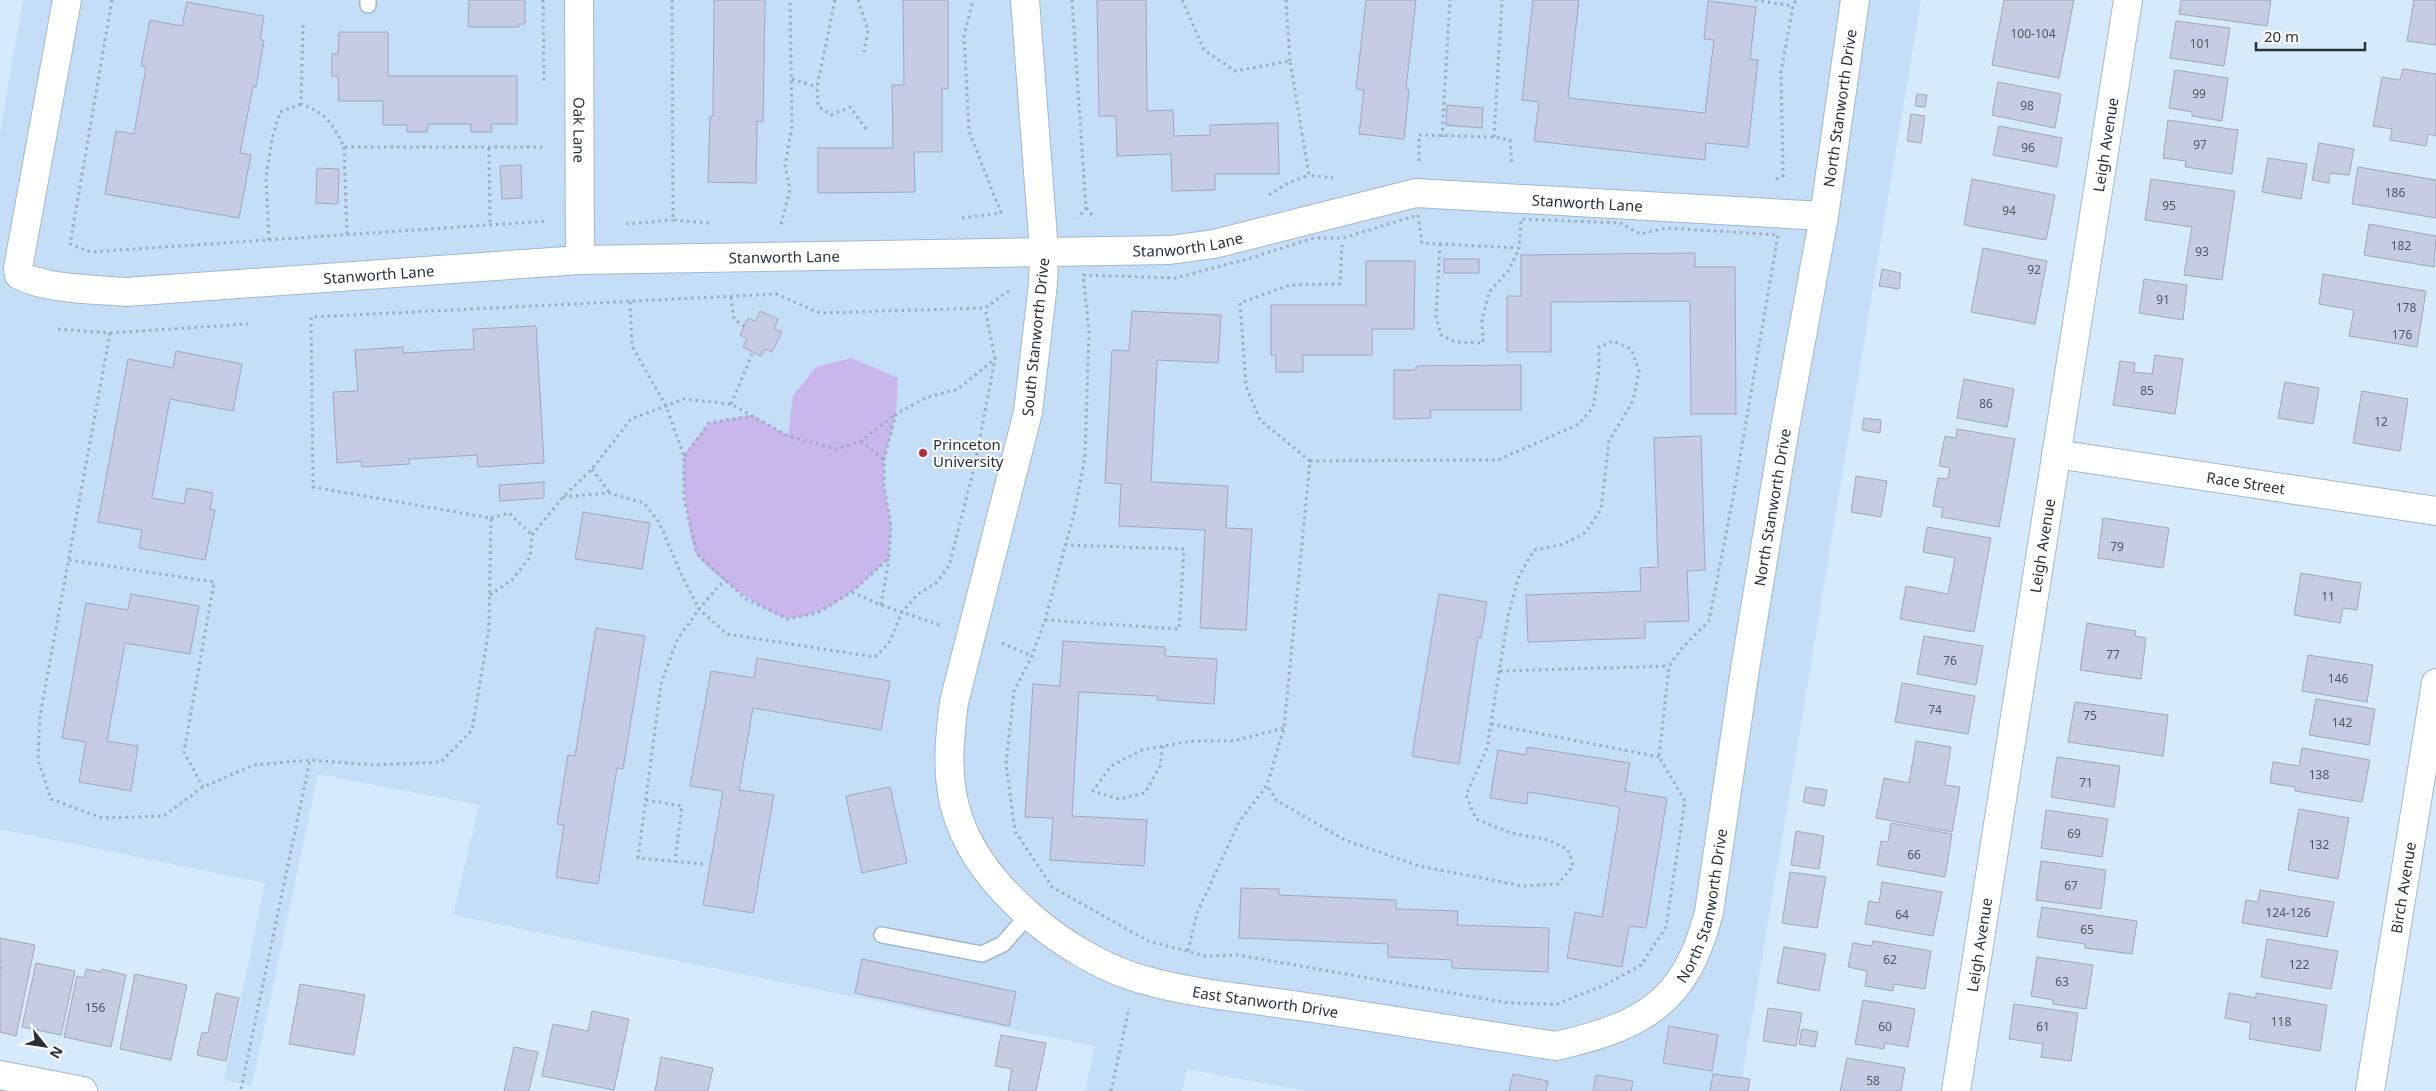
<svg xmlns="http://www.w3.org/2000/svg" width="2436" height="1091" font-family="'Noto Sans',sans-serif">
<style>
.built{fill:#c5def7}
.green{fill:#c8b6ec}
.building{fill:#c5cce4;stroke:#a0a6be}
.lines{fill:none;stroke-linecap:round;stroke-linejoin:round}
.lane-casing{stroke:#a4b7ca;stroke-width:18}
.street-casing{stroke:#a4b7ca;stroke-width:30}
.path{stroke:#9cacbb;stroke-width:3;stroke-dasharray:2.5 4;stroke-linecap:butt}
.lane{stroke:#fff;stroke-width:15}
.street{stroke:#fff;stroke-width:28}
.poi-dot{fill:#b9283b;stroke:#fff;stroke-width:2}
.labels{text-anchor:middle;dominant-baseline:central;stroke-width:4;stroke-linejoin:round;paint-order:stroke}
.number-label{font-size:12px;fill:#505863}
.street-label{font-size:15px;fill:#293138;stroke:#fff}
.poi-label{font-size:15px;fill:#293138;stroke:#fff;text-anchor:start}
</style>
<rect width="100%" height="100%" fill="#d6eafe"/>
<polygon class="built" points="23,0 1921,0 1740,1091 1306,1091 1187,1069 1182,1091 1085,1091 1095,1046 453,915 479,805 318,774 252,1086 224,1080 265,883 0,829 0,132"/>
<path class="green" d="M851,358L898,378L896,414L884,460V485L891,525L889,558C861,584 831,616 790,618C772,619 708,571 697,555C689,542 681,472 684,457C687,448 703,431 709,423L752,415L788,436L793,396L816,367Z"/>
<g class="building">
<polygon points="469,0 525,0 525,24 518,24 519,27 468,27"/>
<polygon points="714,0 765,0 763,122 757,121 756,183 708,182 710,116 713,116"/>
<polygon points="903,0 948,0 948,89 942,88 942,152 914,152 915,192 818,193 818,148 893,148 892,85 904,85"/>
<polygon points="1097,0 1146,0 1147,111 1173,110 1174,136 1210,135 1210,125 1278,123 1279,174 1215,174 1215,190 1172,191 1171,154 1117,156 1116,116 1099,116"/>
<polygon points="1366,0 1416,0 1406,89 1409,90 1404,139 1359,134 1364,90 1356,89"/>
<polygon points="1533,0 1579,0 1568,98 1705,113 1714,40 1704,39 1708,1 1756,7 1750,59 1758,60 1748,147 1706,143 1705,160 1534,141 1539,102 1522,100"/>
<polygon points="2004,0 2074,0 2059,78 1992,65"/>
<polygon points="2181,0 2271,0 2267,26 2179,14"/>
<polygon points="2414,0 2436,0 2436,45 2407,41"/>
<polygon points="187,2 264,16 260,40 264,40 256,87 253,86 240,153 251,155 239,218 105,194 116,131 134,134 146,67 141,66 150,20 182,26"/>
<polygon points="2176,21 2230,28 2224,66 2170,58"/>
<polygon points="339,32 388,32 388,76 517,76 517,124 491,124 492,132 471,132 471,124 428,124 427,132 407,132 407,125 383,125 383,101 339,101 338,76 332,76 332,54 338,54"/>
<polygon points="2403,69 2436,74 2436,136 2428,134 2426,146 2390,140 2392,129 2373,126 2382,77 2400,80"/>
<polygon points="2175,70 2228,78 2222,121 2192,116 2192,112 2169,108"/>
<polygon points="1998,82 2061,94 2055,128 1992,115"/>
<polygon points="1917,94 1927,95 1925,107 1915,106"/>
<polygon points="1447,105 1483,108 1482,128 1446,125"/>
<polygon points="1911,114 1925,116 1921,143 1907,141"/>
<polygon points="2168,120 2238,130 2232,174 2185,167 2186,161 2163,158"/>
<polygon points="1999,126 2062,138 2057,167 1993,155"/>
<polygon points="2319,143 2354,149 2349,175 2330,173 2329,183 2312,180"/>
<polygon points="2268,158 2307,164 2301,199 2262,192"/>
<polygon points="521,165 522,198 502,199 500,166"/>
<polygon points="2358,167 2436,180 2436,218 2352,204"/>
<polygon points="317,168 339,169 338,204 316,203"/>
<polygon points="1972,179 2055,195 2046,240 1964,225"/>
<polygon points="2151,179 2235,191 2222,280 2184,275 2192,227 2145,220"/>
<polygon points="2369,224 2436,236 2434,267 2364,255"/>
<polygon points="1983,248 2047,261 2035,324 1971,312"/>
<polygon points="1695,253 1695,267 1735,267 1736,414 1691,414 1690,301 1551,302 1551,352 1507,352 1507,296 1521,296 1521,255"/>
<rect x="1444" y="259" width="35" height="14"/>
<polygon points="1366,261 1415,261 1414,329 1372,329 1372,355 1303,355 1303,372 1276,372 1276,355 1271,355 1271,305 1366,305"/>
<polygon points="1882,269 1901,273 1899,289 1879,286"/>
<polygon points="2323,274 2426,291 2417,347 2349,336 2354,310 2319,304"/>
<polygon points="2144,279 2187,285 2183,320 2139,313"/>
<polygon points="760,311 778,319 774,329 782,332 772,352 765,349 761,356 743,347 747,339 740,335 748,318 755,321"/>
<polygon points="1132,311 1221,315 1218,363 1157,360 1151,482 1228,486 1226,528 1252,529 1246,630 1200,628 1205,530 1119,526 1121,484 1105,483 1112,350 1129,351"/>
<polygon points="536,326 544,463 478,467 477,455 409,459 409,464 362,467 362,461 337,463 333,392 358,391 355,350 403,347 403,353 474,349 473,329"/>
<polygon points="176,351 242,364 233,411 170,399 152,498 184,504 187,488 213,493 210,509 215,510 205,560 139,548 142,530 98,522 128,359 173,368"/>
<polygon points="2155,355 2183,359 2175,414 2113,405 2120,361 2135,363 2134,372 2152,374"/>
<polygon points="1521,365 1521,410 1430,410 1431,418 1394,419 1394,370 1416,370 1416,366"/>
<polygon points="1964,379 2014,389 2007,427 1957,418"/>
<polygon points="2285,382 2319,388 2313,424 2278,418"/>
<polygon points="2362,391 2408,399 2400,451 2353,443"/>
<polygon points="1864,418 1881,420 1880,433 1862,430"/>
<polygon points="1957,429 2015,439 1999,527 1941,517 1943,508 1933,506 1938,478 1948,479 1950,468 1939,466 1945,436 1956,438"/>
<polygon points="1701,436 1705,570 1687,571 1689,621 1645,622 1645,638 1528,642 1526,595 1641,591 1640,568 1658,567 1654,438"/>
<polygon points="1856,476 1887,481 1881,517 1851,512"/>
<polygon points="544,482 544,498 500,501 499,485"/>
<polygon points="583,512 650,523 642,569 575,559"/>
<polygon points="2103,518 2169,528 2163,568 2098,558"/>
<polygon points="1927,527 1991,538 1974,632 1900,619 1906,586 1948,594 1955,558 1923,552"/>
<polygon points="2301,573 2361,583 2357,610 2343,608 2340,623 2294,615"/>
<polygon points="131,594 199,606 190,654 125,643 107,741 138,746 131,791 79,782 86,742 62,738 86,603 128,610"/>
<polygon points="1439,594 1487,602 1481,638 1478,637 1459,764 1412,756"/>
<polygon points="2087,623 2136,631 2135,636 2146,638 2141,679 2080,670"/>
<polygon points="596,628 645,636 623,769 617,768 598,884 556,877 564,825 557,824 568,755 575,756"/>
<polygon points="1924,636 1983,646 1976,685 1917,674"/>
<polygon points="1063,641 1165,647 1165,656 1217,659 1214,704 1157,700 1158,696 1079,692 1072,816 1147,820 1144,866 1050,860 1053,818 1025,817 1033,684 1060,686"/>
<polygon points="2308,655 2373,665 2367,702 2302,691"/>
<polygon points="757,658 890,681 881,730 753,708 739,790 774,795 753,913 703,905 723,791 690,786 711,671 754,678"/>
<polygon points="1902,683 1975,696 1968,734 1895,722"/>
<polygon points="2316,699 2375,709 2369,745 2309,735"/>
<polygon points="2075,702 2168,715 2163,756 2068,742"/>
<polygon points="1916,741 1951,747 1945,785 1960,787 1952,832 1876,818 1884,778 1909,783"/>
<polygon points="1527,747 1630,763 1625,791 1667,798 1646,928 1629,926 1622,967 1567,958 1575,912 1602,917 1620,807 1528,792 1527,804 1490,798 1498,750 1526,755"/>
<polygon points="2302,748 2370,760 2362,802 2295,791 2295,787 2270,783 2273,762 2299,766"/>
<polygon points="2057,757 2120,766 2114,807 2051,797"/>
<polygon points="890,787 907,863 862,873 846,796"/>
<polygon points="1806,787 1827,790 1824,806 1803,802"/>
<polygon points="2299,809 2349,818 2338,879 2288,870"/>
<polygon points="2046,810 2108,819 2102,857 2041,848"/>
<polygon points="1891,823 1952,834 1945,877 1877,865 1881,841 1888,842"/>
<polygon points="1796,831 1824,836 1819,869 1791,865"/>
<polygon points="2041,861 2106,870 2101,909 2036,900"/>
<polygon points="1790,872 1826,877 1817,928 1782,923"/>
<polygon points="1882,882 1942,892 1933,936 1865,924 1869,901 1879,903"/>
<polygon points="1241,888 1279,889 1279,895 1396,900 1396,909 1458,911 1457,925 1549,928 1548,972 1452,968 1452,960 1388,957 1388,944 1239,938"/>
<polygon points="2260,890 2334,902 2327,937 2242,923 2246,900 2258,902"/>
<polygon points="2042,907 2137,921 2132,954 2085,948 2085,944 2037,937"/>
<polygon points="0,938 35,945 16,1036 0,1032 0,971 2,968 0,968"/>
<polygon points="2267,939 2338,951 2331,989 2261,977"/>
<polygon points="1873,941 1931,951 1925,989 1894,984 1893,991 1865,986 1867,971 1848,967 1853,943 1872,946"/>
<polygon points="1784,947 1826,954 1819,991 1777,983"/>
<polygon points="2037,957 2093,965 2086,1009 2053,1004 2053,1000 2031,996"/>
<polygon points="862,959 1016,992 1009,1026 855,993"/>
<polygon points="36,963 75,971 61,1035 22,1027"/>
<polygon points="86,969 101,972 102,969 126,975 111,1047 64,1037 77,976 84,978"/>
<polygon points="135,974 187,985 171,1060 120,1049"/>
<polygon points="300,984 365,995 354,1055 289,1044"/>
<polygon points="216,993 239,998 226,1061 197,1055 202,1032 208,1033"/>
<polygon points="2229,993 2256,998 2256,993 2327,1005 2320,1051 2249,1039 2251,1023 2225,1018"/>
<polygon points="1863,1000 1915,1009 1908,1047 1885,1043 1884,1049 1855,1044"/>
<polygon points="2014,1004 2078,1013 2071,1061 2041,1057 2043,1044 2009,1039"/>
<polygon points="1768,1008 1802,1013 1796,1046 1763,1041"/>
<polygon points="592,1011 629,1019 614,1090 542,1076 553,1024 588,1031"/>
<polygon points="1669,1026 1718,1035 1712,1071 1663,1063"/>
<polygon points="1802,1029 1818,1032 1815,1047 1799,1044"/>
<polygon points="1001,1035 1046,1043 1036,1091 1008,1091 1012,1069 995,1066"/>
<polygon points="514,1047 538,1052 529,1091 504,1091"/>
<polygon points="661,1057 713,1068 708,1091 655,1091"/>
<polygon points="1847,1058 1905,1068 1901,1091 1840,1091"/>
<polygon points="1513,1074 1548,1081 1546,1091 1509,1091"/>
<polygon points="1713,1074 1750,1079 1748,1091 1710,1091"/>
<polygon points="1596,1075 1633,1081 1631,1091 1593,1091"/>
</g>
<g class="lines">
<defs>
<g id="lane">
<polyline points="368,5 368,0"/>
<polyline points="882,935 982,954 1003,944 1028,915"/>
</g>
<g id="street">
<path id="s1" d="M67,0L18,268L19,275C48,290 94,289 126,292L580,260L1170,250L1214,244L1416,193L1824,216"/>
<path id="s2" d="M579,0L580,260"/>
<path id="s3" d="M1025,0L1044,251L1043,284L1028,412L954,702C949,742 945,782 959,820C984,890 1067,956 1137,978C1194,995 1255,999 1313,1008C1394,1021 1475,1034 1556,1046C1643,1026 1686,1003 1709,912L1745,669L1785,428L1824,216L1855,0"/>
<path id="s4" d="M2056,454L2436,511"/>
<polyline points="0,1075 83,1091"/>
<path id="s5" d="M1956,1091L2128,0"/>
<path id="s6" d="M2370,1091L2436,683"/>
</g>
</defs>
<use href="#lane" class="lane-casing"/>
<use href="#street" class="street-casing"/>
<g class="path">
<polyline points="112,0 70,244 91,252 547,221"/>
<polyline points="543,0 544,82"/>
<polyline points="672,0 673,220 709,223"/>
<polyline points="835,0 817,87 818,106 831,115 850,107 866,129"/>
<polyline points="858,0 868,30 864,52"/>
<polyline points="1072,0 1086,208 1078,218"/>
<polyline points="1182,0 1204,50 1235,71 1290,61 1309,175 1333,178"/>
<polyline points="1286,0 1290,61"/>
<polyline points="1755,0 1793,6"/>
<path d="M303,25L301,104C326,113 333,124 344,147H544"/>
<polyline points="792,79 817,87"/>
<polyline points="1442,137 1450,0"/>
<polyline points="1494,137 1502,0"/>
<polyline points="344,147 347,235"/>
<polyline points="489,148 490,224"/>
<polyline points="1419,161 1419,135 1494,137 1510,140 1512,165"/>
<polyline points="1783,177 1781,72 1793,6 1796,0"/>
<polyline points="1776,179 1783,176"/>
<polyline points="1269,195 1288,183 1309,175"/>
<polyline points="1086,208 1095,218"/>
<polygon points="1418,215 1422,243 1519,248 1521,219 1620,223 1640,234 1666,228 1778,235 1733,498 1709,621 1681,649 1669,666 1659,757 1685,801 1666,927 1641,965 1605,985 1557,1004 1509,1003 1238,955 1206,956 1148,941 1052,887 1015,831 1006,764 1014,691 1032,656 1045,620 1074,514 1085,457 1089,331 1083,275 1176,278 1247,259 1314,238 1343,238"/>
<polyline points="962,218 1001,213 969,131 964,36 973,0"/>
<polyline points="626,224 673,220"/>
<polyline points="781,224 790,190 785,166 792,126 790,0"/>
<polyline points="269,240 266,177 272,139 280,112 301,104"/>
<polyline points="1440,244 1436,317 1441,335 1455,342 1483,343 1482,320 1489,292 1509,270 1519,248"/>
<polyline points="731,297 734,319 744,326"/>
<polyline points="630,302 632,346 666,406 684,456 684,499 697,554 746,599 788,619 817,613 852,592 889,558 891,525 884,485 884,460 896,414 925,398 958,389 995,359 985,308"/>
<polyline points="58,329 110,333 40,716 38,760 51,799 102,818 164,816 203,787 254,765 310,760 373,765 441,762 472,730 489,629 491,518 313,487 311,317 776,294 820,313 985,308 1009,291"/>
<polyline points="110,333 248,324"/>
<polyline points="731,404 753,352"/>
<polyline points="861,441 884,460"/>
<polyline points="685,456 709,423 751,416"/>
<polyline points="1310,461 1260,420 1246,386 1240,303 1290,285 1340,284 1342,245"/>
<polyline points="592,469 609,492"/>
<polyline points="563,497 609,493 644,503 659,522 683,578 699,609 727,634 875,657 889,643 902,612 918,594 936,583 949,566 975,464 995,359"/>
<polyline points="491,518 509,513 532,535"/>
<polyline points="69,560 214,582 184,752 203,787"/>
<polyline points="852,592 881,605 940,625"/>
<polyline points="490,595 512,580 530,557 532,535 563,497 592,469 631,419 684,399 731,404 788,436 836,449 861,441 896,414"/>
<polyline points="881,605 889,559"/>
<polyline points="1045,620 1179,629 1184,549 1065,545"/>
<polyline points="1002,643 1032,656"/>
<polyline points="1500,671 1669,666"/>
<polyline points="1491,724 1659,757"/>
<polyline points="1163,746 1160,766 1145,793 1119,799 1093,791 1111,766 1142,750 1191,741 1234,741 1284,728"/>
<polyline points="646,800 682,806 675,861"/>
<polyline points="703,864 638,858 661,684 677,640 699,609 725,579"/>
<polyline points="1188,951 1197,913 1239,822 1267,785 1284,728 1310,461 1498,460 1579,424 1593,407 1599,369 1599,347 1613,341 1631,349 1639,371 1633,401 1609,441 1601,509 1586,532 1564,544 1534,550 1519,576 1508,616 1487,748 1466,795 1476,819 1511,833 1549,840 1568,850 1573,866 1558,884 1523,886 1419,866 1345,840 1276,800 1267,785"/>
<polyline points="241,1089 310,760"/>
<polyline points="1111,1091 1129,1008"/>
</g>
<use href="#lane" class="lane"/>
<use href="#street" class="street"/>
</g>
<circle class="poi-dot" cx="923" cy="453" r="5"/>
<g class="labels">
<g class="number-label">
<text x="2033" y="33">100-104</text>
<text x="2200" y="43">101</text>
<text x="2199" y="93">99</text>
<text x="2027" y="105">98</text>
<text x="2200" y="144">97</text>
<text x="2028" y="147">96</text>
<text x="2395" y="192">186</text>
<text x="2169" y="205">95</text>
<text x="2009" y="210">94</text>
<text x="2401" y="245">182</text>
<text x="2202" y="251">93</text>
<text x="2034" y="269">92</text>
<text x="2163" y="299">91</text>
<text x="2406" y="307">178</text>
<text x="2402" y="334">176</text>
<text x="2147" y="390">85</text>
<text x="1986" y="403">86</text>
<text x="2381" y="421">12</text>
<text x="2117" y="546">79</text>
<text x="2328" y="596">11</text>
<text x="2113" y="654">77</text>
<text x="1950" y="660">76</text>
<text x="2338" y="678">146</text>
<text x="1935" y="709">74</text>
<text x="2090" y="715">75</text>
<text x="2342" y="722">142</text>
<text x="2319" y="774">138</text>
<text x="2086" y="782">71</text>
<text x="2074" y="833">69</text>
<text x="2319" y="844">132</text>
<text x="1914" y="854">66</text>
<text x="2071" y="885">67</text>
<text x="2288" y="912">124-126</text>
<text x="1902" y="914">64</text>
<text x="2087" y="929">65</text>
<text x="1890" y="959">62</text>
<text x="2299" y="964">122</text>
<text x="2062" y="981">63</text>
<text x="95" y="1007">156</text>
<text x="2281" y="1021">118</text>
<text x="1885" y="1026">60</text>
<text x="2043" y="1026">61</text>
<text x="1873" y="1080">58</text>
</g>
<g class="street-label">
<text stroke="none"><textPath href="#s3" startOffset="2535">North Stanworth Drive</textPath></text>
<text stroke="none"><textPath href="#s2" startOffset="130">Oak Lane</textPath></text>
<text stroke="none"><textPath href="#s5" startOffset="958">Leigh Avenue</textPath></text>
<text stroke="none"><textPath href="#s1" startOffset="1858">Stanworth Lane</textPath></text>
<text stroke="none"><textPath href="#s1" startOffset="1452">Stanworth Lane</textPath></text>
<text stroke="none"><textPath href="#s1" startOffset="1048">Stanworth Lane</textPath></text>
<text stroke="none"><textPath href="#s1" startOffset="642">Stanworth Lane</textPath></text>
<text transform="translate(1035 337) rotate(-84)">South Stanworth Drive</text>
<text stroke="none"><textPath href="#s4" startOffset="192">Race Street</textPath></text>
<text stroke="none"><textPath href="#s3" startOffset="2130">North Stanworth Drive</textPath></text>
<text stroke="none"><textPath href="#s5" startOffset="552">Leigh Avenue</textPath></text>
<text stroke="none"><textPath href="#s6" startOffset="206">Birch Avenue</textPath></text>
<text stroke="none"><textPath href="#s3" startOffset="1725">North Stanworth Drive</textPath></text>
<text stroke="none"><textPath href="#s5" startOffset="148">Leigh Avenue</textPath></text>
<text stroke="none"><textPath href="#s3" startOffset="1208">East Stanworth Drive</textPath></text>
</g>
<g class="poi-label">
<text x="933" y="444">Princeton<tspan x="933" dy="17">University</tspan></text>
</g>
</g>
<g transform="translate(45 1046) rotate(120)" stroke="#ffffff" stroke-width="4" paint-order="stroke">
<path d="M0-4L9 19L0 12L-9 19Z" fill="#293138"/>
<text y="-8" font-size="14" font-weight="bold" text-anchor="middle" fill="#293138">N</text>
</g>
<path d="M2256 42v8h109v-8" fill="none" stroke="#293138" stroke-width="2.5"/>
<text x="2264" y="42" font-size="15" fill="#293138" stroke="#ffffff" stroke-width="4" paint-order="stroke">20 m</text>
</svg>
